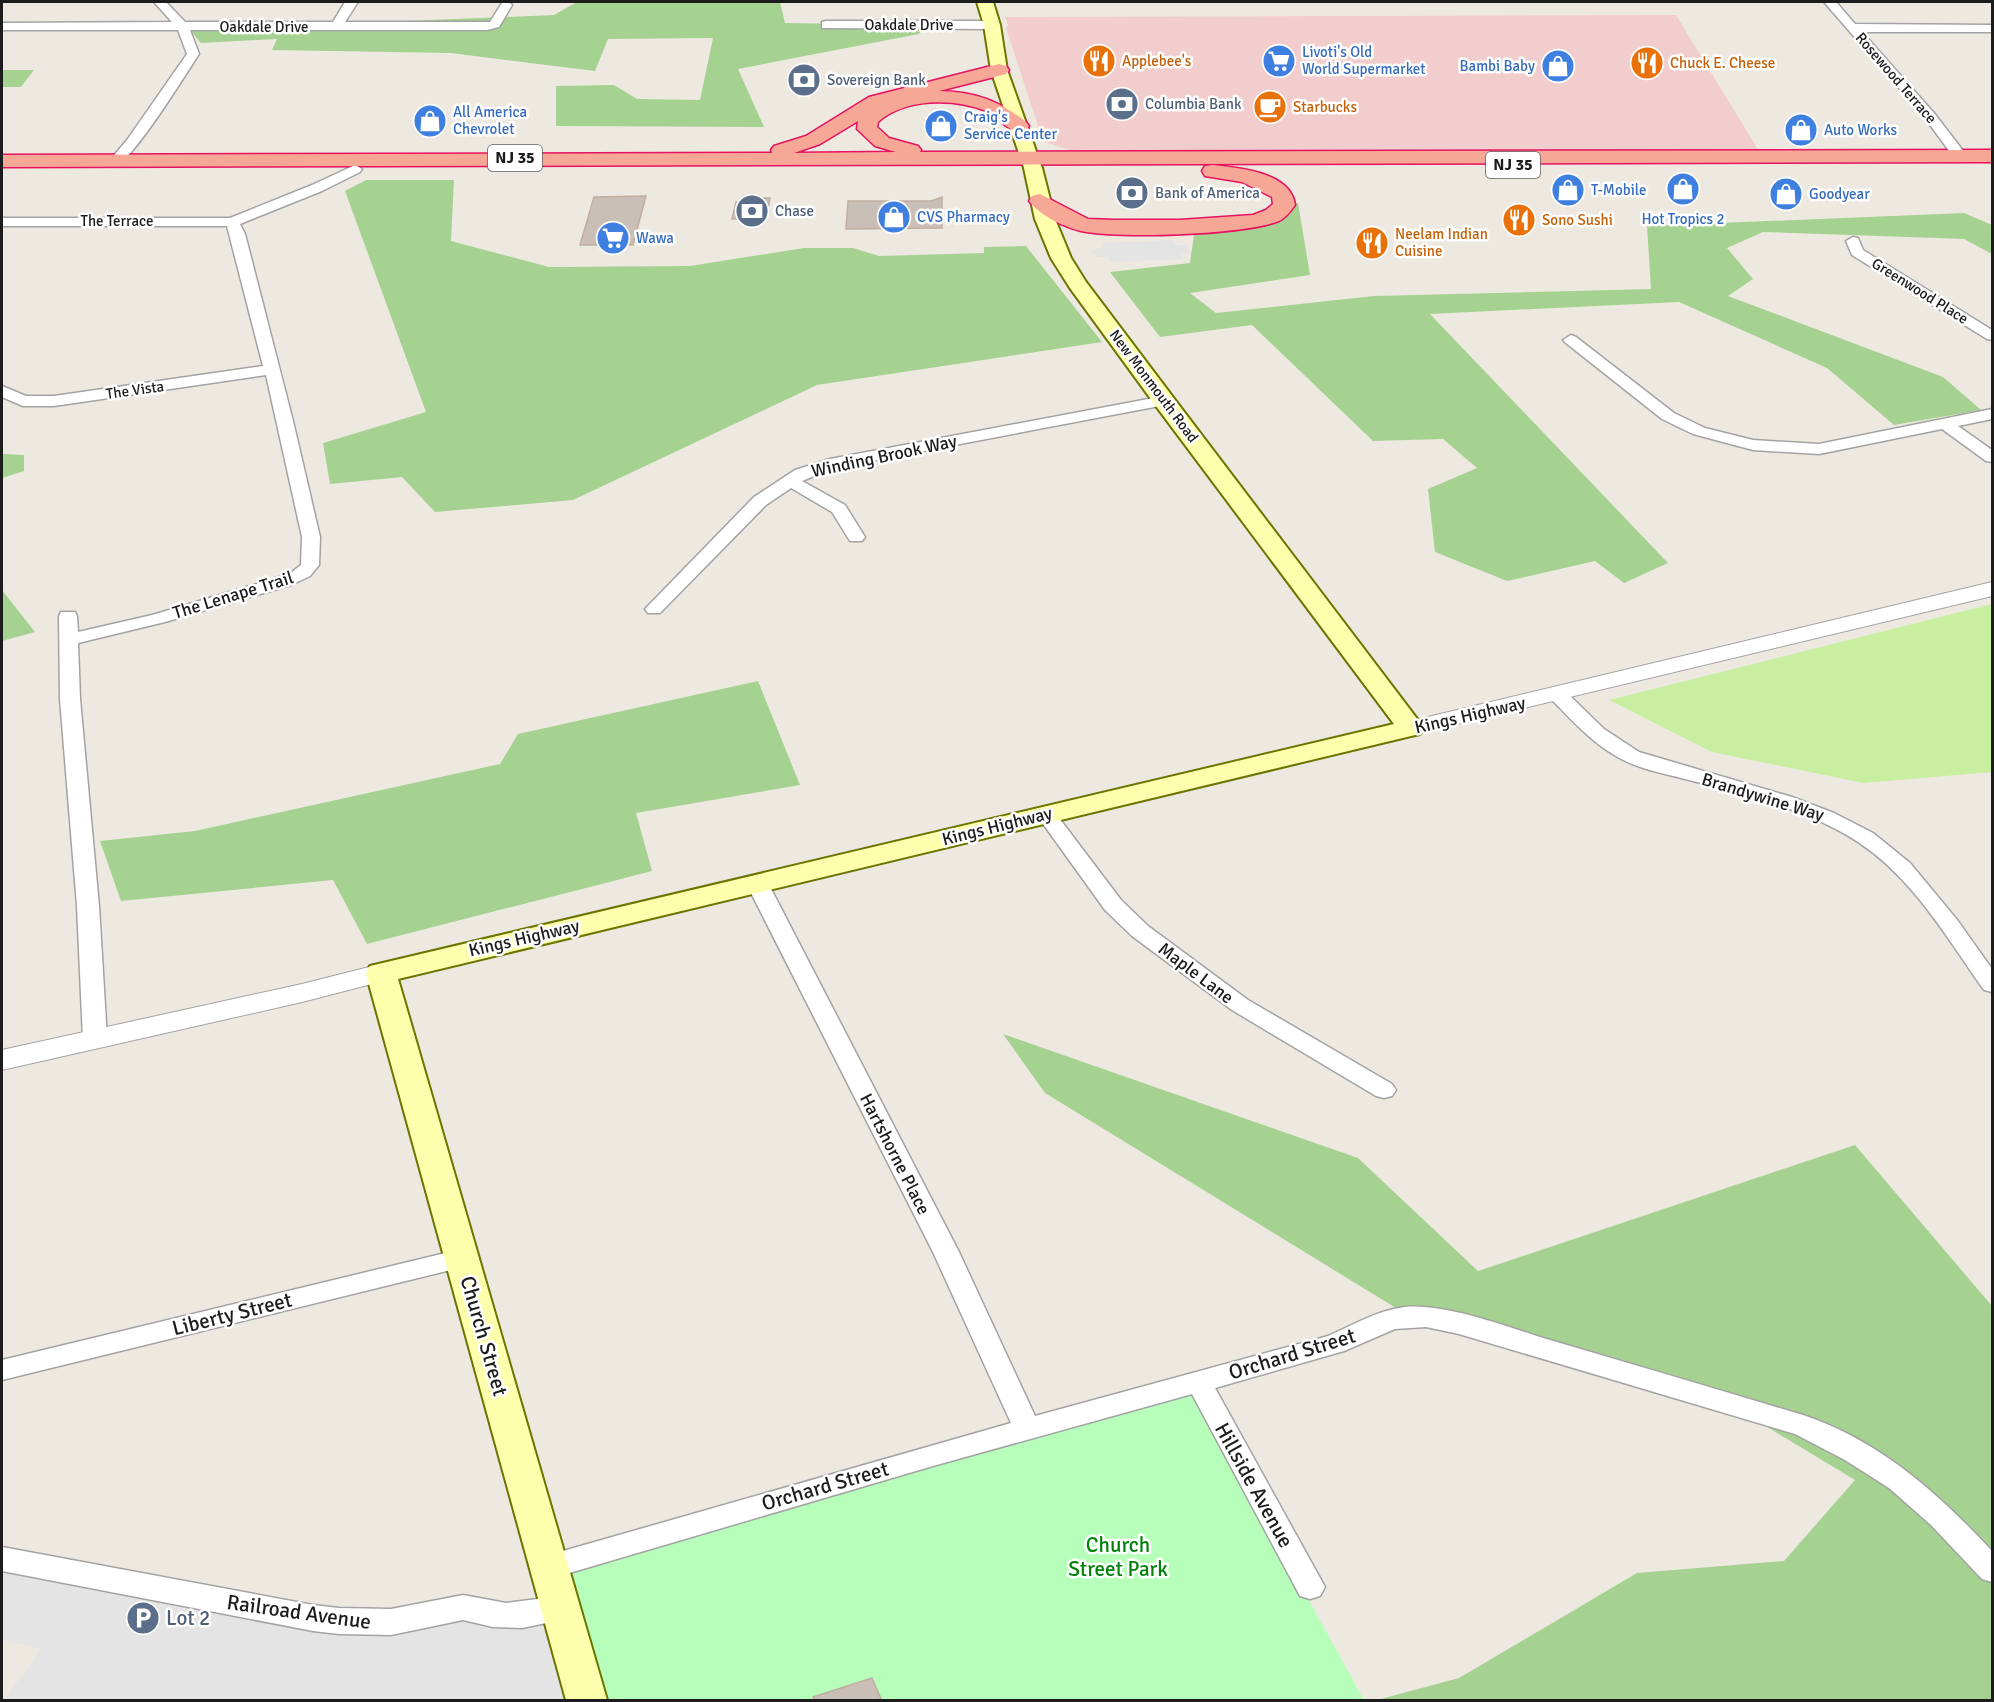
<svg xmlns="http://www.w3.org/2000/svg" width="1994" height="1702" font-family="Signika,sans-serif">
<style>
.commercial{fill:#f2cdcd}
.grass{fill:#c8eea0}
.forest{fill:#a5d290}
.park{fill:#b7febb}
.parking{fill:#e4e4e4}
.building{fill:#cabfb6;stroke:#c1aea1;stroke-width:1.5}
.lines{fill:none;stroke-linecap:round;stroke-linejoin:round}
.minor-casing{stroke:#a3a3a3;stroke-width:3}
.tertiary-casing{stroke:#a3a3a3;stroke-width:2}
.secondary-casing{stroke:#6b7500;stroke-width:4}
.trunk-casing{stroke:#e61360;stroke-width:3}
.minor{fill:#fff;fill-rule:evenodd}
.tertiary{fill:#fff;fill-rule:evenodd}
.secondary{fill:#fdffad;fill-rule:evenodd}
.trunk{fill:#f6a795;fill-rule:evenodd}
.labels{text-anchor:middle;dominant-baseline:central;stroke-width:5;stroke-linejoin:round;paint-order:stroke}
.far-street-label{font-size:15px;fill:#1c1c1c;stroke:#fff}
.far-shop-label{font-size:15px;fill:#366cbe;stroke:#fff;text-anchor:start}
.far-food-label{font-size:15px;fill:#c56008;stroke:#fff;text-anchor:start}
.far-service-label{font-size:15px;fill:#4e5e75;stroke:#fff;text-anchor:start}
.shield{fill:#fff;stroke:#606060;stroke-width:1.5}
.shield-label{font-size:16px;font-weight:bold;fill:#1c1c1c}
.street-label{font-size:18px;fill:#1c1c1c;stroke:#fff}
.near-street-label{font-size:21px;fill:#1c1c1c;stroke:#fff}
.near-park-label{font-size:21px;fill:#018209;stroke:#fff}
.near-service-label{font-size:21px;fill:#4e5e75;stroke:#fff;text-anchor:start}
</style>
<rect width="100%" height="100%" fill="#eee9e0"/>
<polygon class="commercial" points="1676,15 1759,151 1074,152 1043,141 1006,28 1008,25 1005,17"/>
<polygon class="grass" points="1992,604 1992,772 1864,783 1712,752 1609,700"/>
<g class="forest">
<polygon points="577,2 780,2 785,23 925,25 919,34 738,69 764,127 556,126 556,86 614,85 637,99 700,100 713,38 608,39 595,71 451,53 272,50 277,39 201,43 190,30 554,15"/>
<polygon points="2,70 34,70 21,87 2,87"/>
<polygon points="366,180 454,180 451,241 549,267 690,266 804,248 853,248 879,256 984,253 984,247 1026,246 1102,342 817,385 573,500 435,512 402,477 330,484 323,443 426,412 345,191"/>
<polygon points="1298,203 1310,275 1190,293 1216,313 1374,296 1651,289 1647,226 1964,213 1992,225 1992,254 1964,239 1763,232 1727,248 1753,279 1728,296 1943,377 1981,410 1894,425 1827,368 1679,302 1430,314 1668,563 1624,583 1595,561 1507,581 1435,552 1428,489 1477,468 1443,439 1373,441 1252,325 1160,337 1110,272 1190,263 1195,228"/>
<polygon points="2,454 24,455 24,471 2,478"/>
<polygon points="2,590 35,632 2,641"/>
<polygon points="758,681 800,785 636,813 652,871 367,944 333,880 121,901 100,841 195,831 500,764 518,734"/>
<polygon points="1003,1034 1358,1158 1478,1271 1855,1145 1992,1306 1992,1700 1377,1700 1459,1678 1637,1573 1784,1561 1855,1480 1709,1392 1427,1327 1045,1093"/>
</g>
<polygon class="park" points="1190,1385 1364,1700 592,1700 552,1578"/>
<g class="parking">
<polygon points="1174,240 1176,245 1187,245 1190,253 1181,254 1183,259 1111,262 1108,257 1096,257 1090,250 1103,248 1102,243"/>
<polygon points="2,1567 110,1588 396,1637 539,1599 565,1700 4,1700 41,1649 2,1640"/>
</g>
<g class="building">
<polygon points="646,196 633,245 580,245 594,197"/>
<polygon points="942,197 942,228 846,229 848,201 931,201"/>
<polygon points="746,198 770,198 766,218 732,219 736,202 742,202"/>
<polygon points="872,1678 882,1701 814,1701 813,1697"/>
</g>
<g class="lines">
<defs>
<g id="minor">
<path d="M154,2H166L185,22H333L345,2H358L345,22H490L502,3H510L512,5L499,27L487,30H190L199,54C187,72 133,160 117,164L110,160L127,140L187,54L178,30H2V23L172,22Z"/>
<polygon points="1824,2 1836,2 1855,24 1992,25 1992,32 1862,32 1934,113 1967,156 1965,159 1955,159 1925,118"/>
<polygon points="826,21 992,21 998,25 992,29 822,28 822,22"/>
<polygon points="355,165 362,169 360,172 322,191 240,224 245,234 293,421 320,537 319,565 310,576 291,585 165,622 78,643 80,699 99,906 107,1039 103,1045 95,1047 87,1045 83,1039 77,906 60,699 59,616 61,612 75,612 77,616 78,632 152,615 270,580 292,572 301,565 302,537 266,375 54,406 23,406 2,397 2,386 26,396 54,396 263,366 227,226 2,226 2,218 230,218 312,185"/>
<polygon points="1853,237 1858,238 1863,250 1992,330 1992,340 1987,339 1852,255 1846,241"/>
<polygon points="1571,335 1576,337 1674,413 1705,428 1753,440 1819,444 1992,409 1992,419 1958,426 1992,450 1992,462 1986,461 1942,429 1819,454 1753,450 1693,434 1662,419 1566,343 1563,340"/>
<polygon points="1164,396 1170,398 1172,401 1170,404 834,468 802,481 845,505 865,537 862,541 850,541 832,512 791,488 766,505 660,613 648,613 645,609 754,497 795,470 830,459"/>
<path d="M1558,689L1565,691L1604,729L1639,752L1792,797L1834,813L1873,833L1910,863L1958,921L1992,969V992L1984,990C1947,938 1913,878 1858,842C1809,810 1749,796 1693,781C1667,774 1639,770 1616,756C1591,742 1571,719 1551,699L1548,695L1551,691Z"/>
<polygon points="1046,808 1053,810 1121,900 1148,926 1248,1000 1392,1084 1396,1090 1392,1096 1384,1098 1376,1096 1232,1010 1132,936 1105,910 1036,814 1039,810"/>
<path d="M757,876L765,878L768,883L959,1252L1035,1416L1328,1336C1353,1325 1378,1310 1405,1307C1446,1303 1510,1328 1550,1340C1635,1365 1719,1390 1803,1415C1879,1440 1939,1494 1992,1551V1582L1982,1579L1931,1525L1889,1488L1845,1460L1795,1434L1459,1334L1426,1327L1395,1329L1344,1351L1215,1388L1325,1587L1320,1596L1310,1599L1300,1596L1192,1394L933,1466L549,1579L539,1576L535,1567L539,1558L549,1555L1011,1423L933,1252L746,883L749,878Z"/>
<polygon points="462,1249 471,1251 475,1258 471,1265 2,1380 2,1360"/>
<polygon points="2,1547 313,1605 339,1608 391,1609 463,1595 506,1603 561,1596 571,1600 576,1609 571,1618 522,1628 493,1627 463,1620 391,1635 339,1634 313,1631 2,1571"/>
</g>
<g id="tertiary">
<polygon points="1992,582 1992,596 1411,735 1403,733 1399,728 1403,723 1411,721"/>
<polygon points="381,964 391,967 395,973 391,979 302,1002 2,1070 2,1050 302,984"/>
</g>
<polygon id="secondary" points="977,2 993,2 1000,25 1007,70 1042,168 1055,219 1071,258 1086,282 1172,396 1424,728 1420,734 1411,736 398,979 607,1700 566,1700 366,973 370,966 1394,724 1156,406 1070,288 1051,258 1035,219 1024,168 991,70 984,25"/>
<g id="trunk">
<path d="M999,64L1006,66L1009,70L1006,74L939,91C975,92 998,100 1026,122L1029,126L1026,130C1008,135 1001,118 986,111C953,98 905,98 878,122L877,127L889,138L918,146L921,150L920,152L1992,150V162L2,167V155L772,153L771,150L774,146L806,136L869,97ZM858,121L857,129L875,146L896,152L794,153L820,144Z"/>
<path d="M1213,165C1239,168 1291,172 1295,205C1291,211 1285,218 1279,221C1243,235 1118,239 1081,231C1064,227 1039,215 1029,201L1032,196L1040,194L1088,219L1114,220H1180L1253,215L1266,210L1273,204L1272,197L1242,182L1205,176L1202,171L1205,166Z"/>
</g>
</defs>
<use href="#minor" class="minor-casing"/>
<use href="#tertiary" class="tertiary-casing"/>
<use href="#secondary" class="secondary-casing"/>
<use href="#trunk" class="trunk-casing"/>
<use href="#minor" class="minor"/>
<use href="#tertiary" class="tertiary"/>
<use href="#secondary" class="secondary"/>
<use href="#trunk" class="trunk"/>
</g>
<defs>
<symbol id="restaurant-disc" viewBox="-11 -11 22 22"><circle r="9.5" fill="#e8710a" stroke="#fff"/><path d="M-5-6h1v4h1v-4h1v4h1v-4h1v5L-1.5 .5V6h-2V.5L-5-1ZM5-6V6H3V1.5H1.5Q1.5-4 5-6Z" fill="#fff"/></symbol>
<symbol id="supermarket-disc" viewBox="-11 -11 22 22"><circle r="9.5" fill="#3f7fe0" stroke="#fff"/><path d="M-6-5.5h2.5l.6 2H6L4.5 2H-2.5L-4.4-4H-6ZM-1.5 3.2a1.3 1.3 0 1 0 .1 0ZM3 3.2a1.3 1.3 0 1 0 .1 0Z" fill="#fff"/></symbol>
<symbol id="shop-disc" viewBox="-11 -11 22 22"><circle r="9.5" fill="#3f7fe0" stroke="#fff"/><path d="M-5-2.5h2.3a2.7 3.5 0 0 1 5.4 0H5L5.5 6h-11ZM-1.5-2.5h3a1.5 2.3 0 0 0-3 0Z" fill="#fff"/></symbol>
<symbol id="bank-disc" viewBox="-11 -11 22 22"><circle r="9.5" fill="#5c6f8a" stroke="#fff"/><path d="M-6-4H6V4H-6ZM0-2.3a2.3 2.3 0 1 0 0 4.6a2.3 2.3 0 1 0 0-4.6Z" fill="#fff"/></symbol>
<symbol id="cafe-disc" viewBox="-11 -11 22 22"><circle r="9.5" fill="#e8710a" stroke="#fff"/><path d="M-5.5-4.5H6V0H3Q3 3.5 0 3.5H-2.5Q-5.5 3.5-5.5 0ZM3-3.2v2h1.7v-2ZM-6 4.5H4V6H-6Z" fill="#fff"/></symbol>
<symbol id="parking-disc" viewBox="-11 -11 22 22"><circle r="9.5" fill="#5c6f8a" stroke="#fff"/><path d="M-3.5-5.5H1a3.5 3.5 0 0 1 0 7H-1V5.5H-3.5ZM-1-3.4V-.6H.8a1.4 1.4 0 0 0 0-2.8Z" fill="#fff"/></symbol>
</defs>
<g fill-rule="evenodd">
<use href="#restaurant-disc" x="1080" y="42" width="38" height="38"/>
<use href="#supermarket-disc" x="1260" y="42" width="38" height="38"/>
<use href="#restaurant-disc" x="1628" y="44" width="38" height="38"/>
<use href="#shop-disc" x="1539" y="47" width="38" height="38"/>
<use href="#bank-disc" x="785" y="61" width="38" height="38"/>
<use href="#bank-disc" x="1103" y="85" width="38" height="38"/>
<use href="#cafe-disc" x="1251" y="88" width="38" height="38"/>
<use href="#shop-disc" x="411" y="102" width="38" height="38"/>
<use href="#shop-disc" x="922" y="107" width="38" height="38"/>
<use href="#shop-disc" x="1782" y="111" width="38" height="38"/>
<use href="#shop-disc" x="1664" y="170" width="38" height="38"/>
<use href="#shop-disc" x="1549" y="171" width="38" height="38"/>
<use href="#bank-disc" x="1113" y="174" width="38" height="38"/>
<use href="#shop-disc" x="1767" y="175" width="38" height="38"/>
<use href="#bank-disc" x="733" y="192" width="38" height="38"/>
<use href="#shop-disc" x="875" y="198" width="38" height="38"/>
<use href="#restaurant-disc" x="1500" y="201" width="38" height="38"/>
<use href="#supermarket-disc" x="594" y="219" width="38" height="38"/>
<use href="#restaurant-disc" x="1353" y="224" width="38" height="38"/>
<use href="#parking-disc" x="124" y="1599" width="38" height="38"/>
</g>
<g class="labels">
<g class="far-street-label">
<text x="909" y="25">Oakdale Drive</text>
<text x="264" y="27">Oakdale Drive</text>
<text transform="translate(1896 78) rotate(49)">Rosewood Terrace</text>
<text x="117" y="221">The Terrace</text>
<text transform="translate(1920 291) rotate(32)">Greenwood Place</text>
<text transform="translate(1154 386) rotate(53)">New Monmouth Road</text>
<text transform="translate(135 390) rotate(-8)">The Vista</text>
</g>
<g class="far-shop-label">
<text x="1302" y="52">Livoti's Old<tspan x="1302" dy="17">World Supermarket</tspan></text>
<text x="1535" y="66" text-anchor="end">Bambi Baby</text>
<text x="453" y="112">All America<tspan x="453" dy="17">Chevrolet</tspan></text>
<text x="964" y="117">Craig's<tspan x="964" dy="17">Service Center</tspan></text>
<text x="1824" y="130">Auto Works</text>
<text x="1591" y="190">T-Mobile</text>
<text x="1809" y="194">Goodyear</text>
<text x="917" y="217">CVS Pharmacy</text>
<text x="1683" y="219" text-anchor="middle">Hot Tropics 2</text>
<text x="636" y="238">Wawa</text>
</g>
<g class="far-food-label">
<text x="1122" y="61">Applebee's</text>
<text x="1670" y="63">Chuck E. Cheese</text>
<text x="1293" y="107">Starbucks</text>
<text x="1542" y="220">Sono Sushi</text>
<text x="1395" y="234">Neelam Indian<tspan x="1395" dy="17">Cuisine</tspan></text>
</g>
<g class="far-service-label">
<text x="827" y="80">Sovereign Bank</text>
<text x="1145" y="104">Columbia Bank</text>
<text x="1155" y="193">Bank of America</text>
<text x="775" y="211">Chase</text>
</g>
<g class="shield">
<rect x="488" y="145" width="54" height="26" rx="4.5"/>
<rect x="1486" y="152" width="54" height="26" rx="4.5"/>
</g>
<g class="shield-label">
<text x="515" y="158">NJ 35</text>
<text x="1513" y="165">NJ 35</text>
</g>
<g class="street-label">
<text transform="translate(884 456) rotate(-12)">Winding Brook Way</text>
<text transform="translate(233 595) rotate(-17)">The Lenape Trail</text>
<text transform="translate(1470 715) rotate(-13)">Kings Highway</text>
<text transform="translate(1763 797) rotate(17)">Brandywine Way</text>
<text transform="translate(997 826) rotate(-14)">Kings Highway</text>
<text transform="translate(524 938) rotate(-13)">Kings Highway</text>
<text transform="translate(1196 973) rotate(37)">Maple Lane</text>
<text transform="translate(895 1154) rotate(63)">Hartshorne Place</text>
</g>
<g class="near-street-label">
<text transform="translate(232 1314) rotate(-14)">Liberty Street</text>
<text transform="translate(484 1336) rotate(74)">Church Street</text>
<text transform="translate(1292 1354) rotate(-17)">Orchard Street</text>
<text transform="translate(1254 1485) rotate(61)">Hillside Avenue</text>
<text transform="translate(825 1486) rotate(-16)">Orchard Street</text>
<text transform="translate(299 1612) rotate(8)">Railroad Avenue</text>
</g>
<g class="near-park-label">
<text x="1118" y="1545">Church<tspan x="1118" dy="24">Street Park</tspan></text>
</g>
<g class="near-service-label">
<text x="166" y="1618">Lot 2</text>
</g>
</g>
<rect width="1994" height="1702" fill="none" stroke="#1c1c1c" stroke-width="6"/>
</svg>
